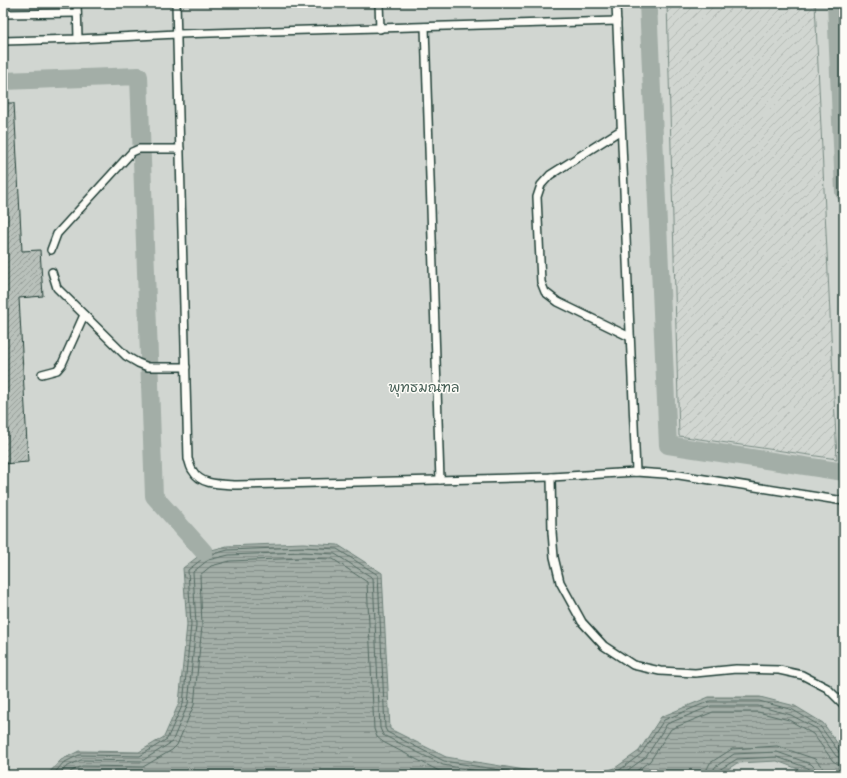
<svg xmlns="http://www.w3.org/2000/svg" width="847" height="778" font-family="Dekko,'Playpen Sans Thai',sans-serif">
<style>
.park{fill:#d1d6d1;stroke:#788a82}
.garden{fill:url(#garden-furrows);stroke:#788a82}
.water{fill:url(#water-rules);stroke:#6e8179}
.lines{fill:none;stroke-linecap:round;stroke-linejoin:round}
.shore{stroke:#546a62;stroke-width:1}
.canal{stroke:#a3aea7;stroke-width:18}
.building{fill:url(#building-hatch);stroke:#1f3d34}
.service-casing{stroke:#1f3d34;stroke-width:10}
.service{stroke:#fdfcf7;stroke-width:7}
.labels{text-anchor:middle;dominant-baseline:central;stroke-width:3;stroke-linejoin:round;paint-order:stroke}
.park-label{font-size:14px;fill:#435c53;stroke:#fdfcf7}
</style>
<defs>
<pattern id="garden-furrows" width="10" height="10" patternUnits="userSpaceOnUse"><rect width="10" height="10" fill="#d1d6d1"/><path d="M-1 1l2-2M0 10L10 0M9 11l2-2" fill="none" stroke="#b3b9b4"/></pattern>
<pattern id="water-rules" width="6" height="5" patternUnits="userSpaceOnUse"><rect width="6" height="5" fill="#a3aea7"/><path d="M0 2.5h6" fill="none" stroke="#848f89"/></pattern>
<pattern id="building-hatch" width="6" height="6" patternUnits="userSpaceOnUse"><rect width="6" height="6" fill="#b9c1bb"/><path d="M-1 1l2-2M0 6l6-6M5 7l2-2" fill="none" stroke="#969e99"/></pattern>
</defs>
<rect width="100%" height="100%" fill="#f4f4ef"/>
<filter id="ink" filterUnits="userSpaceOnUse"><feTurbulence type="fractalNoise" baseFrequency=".025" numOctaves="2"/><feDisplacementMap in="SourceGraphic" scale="8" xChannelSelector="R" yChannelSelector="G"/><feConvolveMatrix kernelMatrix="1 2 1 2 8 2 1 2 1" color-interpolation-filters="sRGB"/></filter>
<g filter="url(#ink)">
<rect class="park" x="3" y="3" width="841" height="772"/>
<polygon class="garden" points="667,3 815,3 837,459 679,436"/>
<g class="water">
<polygon points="303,543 338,545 382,573 390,729 446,757 555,775 47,775 61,760 79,751 139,752 164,737 179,703 187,625 183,568 204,552 227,546"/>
<polygon points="709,697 760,697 795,706 823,723 843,751 844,775 810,775 806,772 777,761 737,763 719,775 593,775 615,768 639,751 661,717"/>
</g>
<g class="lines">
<g class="shore">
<polyline points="53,775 63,763 79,755 140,756 167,739 183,704 191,625 188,570 206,556 228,550 303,547 337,549 378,575 385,728 387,732 444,761 531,775"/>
<polyline points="59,775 66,767 81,760 142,761 172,742 188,704 196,625 193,572 208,560 229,555 303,552 335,554 373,578 380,728 383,735 443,765 500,775"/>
<polyline points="67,775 70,772 82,766 143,767 172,750 177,745 194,705 202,626 200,575 211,566 230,561 303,558 333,559 367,582 374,729 377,737 383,742 439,771 463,775"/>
<polyline points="607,775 617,772 641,754 664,720 710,701 759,701 793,710 820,726 839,752 844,754"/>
<polyline points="621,775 646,757 667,724 711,706 758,706 791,715 817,729 836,756 844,759"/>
<polyline points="631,775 650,761 671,729 713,712 758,712 789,720 813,734 833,761 838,764 844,765"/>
<polyline points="706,775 707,769 710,763 732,749 777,746 815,759 822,767 824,775"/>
<polyline points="712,775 713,771 715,767 734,754 777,752 811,764 816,769 818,775"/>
<polyline points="717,775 719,770 737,759 777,757 808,768 812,771 813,775"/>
</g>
<g class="canal">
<polyline points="648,3 668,445 844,472"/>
<polyline points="836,3 844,192"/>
<polyline points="3,81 139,76 154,496 204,552"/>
</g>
</g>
<polygon class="building" points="3,103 14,103 22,251 40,250 43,296 19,298 28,462 3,464"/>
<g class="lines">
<defs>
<g id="service">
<polyline points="77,3 78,39"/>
<path d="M176,3L188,459C190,463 190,468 193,471C201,486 223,484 237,485L551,477L636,472L679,475L844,501"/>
<polyline points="379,3 380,29"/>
<polyline points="616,3 636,472"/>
<polyline points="3,14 77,13"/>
<polyline points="425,27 440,480"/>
<polyline points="3,41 78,39 177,34 617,21"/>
<polyline points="621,130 550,175 541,185 537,197 541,282 545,292 558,302 630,337"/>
<polyline points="51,250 57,234 132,152 139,149 180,149"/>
<polyline points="52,272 57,288 126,356 138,363 148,367 186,367"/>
<polyline points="42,374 57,370 62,364 84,315"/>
<polyline points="551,477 552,532 554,557 560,582 582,622 604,646 633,665 660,671 695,673 736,669 779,670 802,675 827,688 844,705"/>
</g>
</defs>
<use href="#service" class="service-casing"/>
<use href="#service" class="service"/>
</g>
</g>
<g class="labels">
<g class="park-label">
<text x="424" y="389">พุทธมณฑล</text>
</g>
</g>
<rect width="847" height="778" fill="none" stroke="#fdfcf7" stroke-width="16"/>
<rect x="8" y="8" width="831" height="762" fill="none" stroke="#1f3d34" stroke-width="1.5" filter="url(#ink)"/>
</svg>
